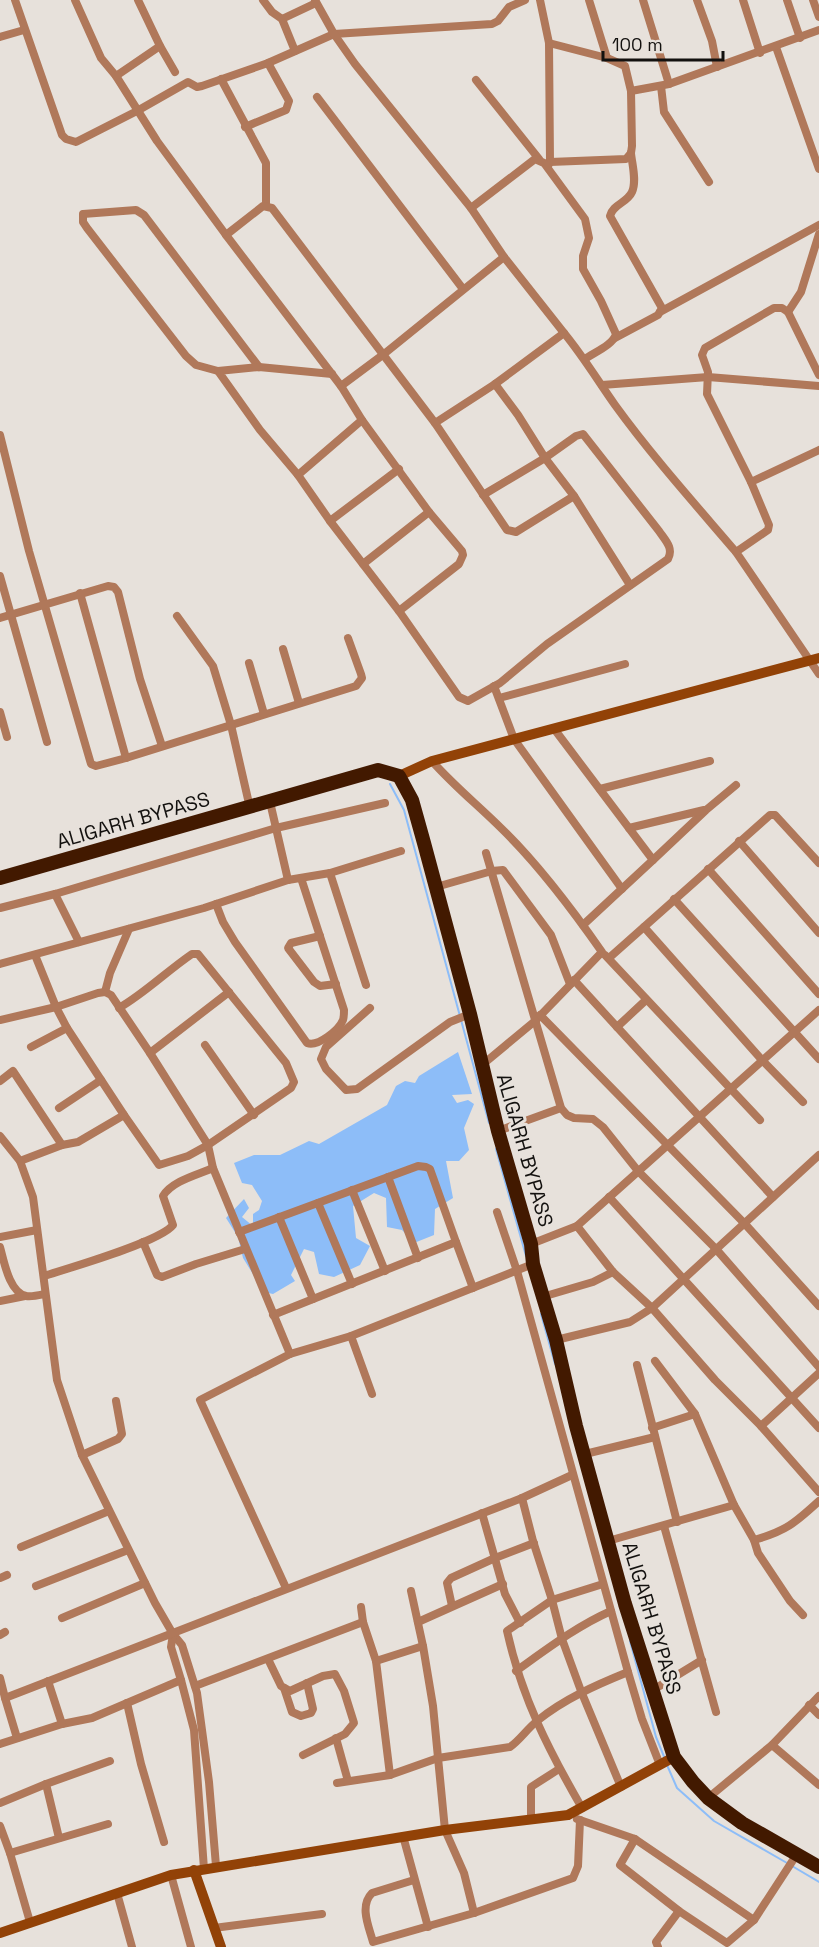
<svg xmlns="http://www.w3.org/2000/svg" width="819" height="1947" font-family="'Space Grotesk',sans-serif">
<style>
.water{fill:#8dbdf8}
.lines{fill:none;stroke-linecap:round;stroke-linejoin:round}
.stream{stroke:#8dbdf8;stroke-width:2}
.street{stroke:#b0785a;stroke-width:8}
.secondary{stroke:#924207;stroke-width:10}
.highway{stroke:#421900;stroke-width:14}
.labels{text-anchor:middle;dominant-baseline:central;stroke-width:6;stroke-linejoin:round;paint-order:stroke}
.street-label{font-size:20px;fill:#13110f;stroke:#e7e1db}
</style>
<rect width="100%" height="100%" fill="#e7e1db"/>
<polygon class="water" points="458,1052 472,1094 452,1095 457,1103 468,1100 474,1104 464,1128 469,1150 459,1161 446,1161 453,1198 435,1209 434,1235 414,1243 402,1230 387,1227 386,1198 374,1193 353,1206 356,1238 370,1246 360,1265 334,1277 319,1274 314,1252 304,1249 291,1275 295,1281 273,1294 264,1292 243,1258 238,1237 226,1218 244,1199 249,1208 242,1217 253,1226 253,1214 259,1210 262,1201 252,1185 242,1183 234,1163 254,1155 280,1155 309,1141 319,1144 387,1105 396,1086 405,1081 415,1083 419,1076"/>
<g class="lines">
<g class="stream">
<polyline points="390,784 404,810 489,1123"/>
<polyline points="496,1149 526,1256"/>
<polyline points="541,1314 555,1364"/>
<polyline points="630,1641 656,1737 665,1759"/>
<polyline points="667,1765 677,1788 714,1821 787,1863"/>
<polyline points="792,1866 819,1882"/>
</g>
<g class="street">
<polyline points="15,0 62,135 66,139 76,142 137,111 188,82 197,87 202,86 268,63 334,34 492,24 498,21 509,7 525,0"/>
<polyline points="75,0 101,58 116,76 157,141 226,235"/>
<polyline points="138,0 160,46 175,72"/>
<polyline points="263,0 272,12 282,19 295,51"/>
<polyline points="315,0 334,34 355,64 471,208 504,257 564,333"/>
<polyline points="540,0 549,43 550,162 548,166"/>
<polyline points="589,0 607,58"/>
<polyline points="643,0 669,84"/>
<polyline points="697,0 712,41 717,67"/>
<polyline points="743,0 760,53"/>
<polyline points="787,0 800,38"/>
<polyline points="813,0 819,17"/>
<polyline points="282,19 316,3"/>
<polyline points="0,37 24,30"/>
<polyline points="549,43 607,58 625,66 631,91 632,146 631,153 626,159 550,162"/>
<polyline points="776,47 819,169"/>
<polyline points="116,76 160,46"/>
<polyline points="221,79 266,163 266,206"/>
<polyline points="476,80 539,159"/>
<polyline points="661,86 664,112 709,182"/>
<polyline points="631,91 669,84 819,30"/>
<polyline points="317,97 463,289"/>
<polyline points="245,127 286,110 289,101 268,63"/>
<path d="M471,208L535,159L544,163L585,219L589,238L583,256V269L601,301L616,334C613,345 595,352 585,359"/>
<polyline points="660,312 819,225"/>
<polyline points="788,312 801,292 819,234"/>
<path d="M615,338L658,315L662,308L610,216C613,204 627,203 632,192C637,181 632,164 631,153"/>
<polyline points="218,371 196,365 186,356 87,228 83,222 83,214 136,210 144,215 259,367"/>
<path d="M332,374L259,367L218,371L260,430L298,475L330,521L399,611L459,697L468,701L500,683L547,644L668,559C674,548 665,540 659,531L583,434L576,436L545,458L483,495"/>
<polyline points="819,375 788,312 782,308 774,308 705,348 702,355 708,372 707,394 751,482 769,525 768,530 736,552 819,674"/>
<polyline points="495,384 518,415 545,458 574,496 630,585"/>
<polyline points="602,385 708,377 819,386"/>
<polyline points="341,386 384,354 504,257"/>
<polyline points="0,435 29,551 91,764 96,766 126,758 356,686 362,678 361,674 348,638"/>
<polyline points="298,475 362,420"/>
<polyline points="751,482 819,450"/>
<path d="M574,496L516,532L507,530L435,423L495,384L564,333C583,356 598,381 615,405C652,456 695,504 736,552"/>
<polyline points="330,521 399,469"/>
<polyline points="363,564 429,512"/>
<polyline points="0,576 47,742"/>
<polyline points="80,593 126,758"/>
<polyline points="399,611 459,564 463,555 462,551 429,512 362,420 341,386 226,235 263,206 272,208 435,423"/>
<polyline points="177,616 213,666 231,725 250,808"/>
<polyline points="0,618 108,586 114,587 118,592 140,679 162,746"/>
<polyline points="283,649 299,703"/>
<polyline points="249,663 264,714"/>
<polyline points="494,686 514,739 622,889"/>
<polyline points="499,698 625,664"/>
<polyline points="0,712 7,737"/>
<polyline points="555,730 653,860 706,810 736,785"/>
<path d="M432,761C454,786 479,806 502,829C540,866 572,909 602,952L535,1021L482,1065"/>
<polyline points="600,789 710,761"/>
<polyline points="270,802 288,880"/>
<polyline points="629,828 704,810"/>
<polyline points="739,841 819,933"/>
<polyline points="486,853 561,1108 567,1115 574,1118 593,1119 603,1127 638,1171 716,1249 819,1367"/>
<polyline points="708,869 819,994"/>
<polyline points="330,873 366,985"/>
<polyline points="436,887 492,871 503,870 551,935 570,984"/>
<polyline points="55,894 79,942"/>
<polyline points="674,899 819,1059"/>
<path d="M216,904L223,922L235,942L307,1043C318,1047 339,1030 343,1020C344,1017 344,1013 344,1010L301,878"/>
<polyline points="0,908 55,894 276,828 385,803"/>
<polyline points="583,925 653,860"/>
<polyline points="644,927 762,1060 803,1102"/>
<polyline points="320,936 291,943 288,948 314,982 320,986 336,984"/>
<path d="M35,955L56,1007L67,1028L124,1115L159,1165L188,1156L208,1145L291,1088L294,1082L286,1063L198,954H192C167,971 145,993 119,1008"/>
<polyline points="605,955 760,1120"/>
<polyline points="609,958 770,815 775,815 819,863"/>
<polyline points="0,964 204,908 288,880 330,873 401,851"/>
<polyline points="574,980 617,1027 646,1000"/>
<polyline points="105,992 110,973 129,929"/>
<polyline points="370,1008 326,1047 321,1059 326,1069 346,1090 357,1089 450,1022 470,1014"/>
<polyline points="540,1015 745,1224 819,1306"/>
<polyline points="0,1020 56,1007 98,993 105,992 111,995 150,1053 208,1145 213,1168 290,1354"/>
<polyline points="617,1027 773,1197"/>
<polyline points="205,1045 254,1115"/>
<polyline points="31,1047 67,1028"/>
<polyline points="150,1053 229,992"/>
<polyline points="0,1081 13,1071 62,1145"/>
<polyline points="59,1108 101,1080"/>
<polyline points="498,1131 561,1108"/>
<polyline points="0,1136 20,1161 62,1145 78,1142 124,1115"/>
<polyline points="20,1161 33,1197 57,1380 82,1455 155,1603 173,1634 182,1645 197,1693 209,1782 216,1866"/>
<polyline points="388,1177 418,1258"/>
<polyline points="352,1190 385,1271"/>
<polyline points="609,1197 819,1428"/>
<polyline points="318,1203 352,1284"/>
<polyline points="497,1212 517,1271 628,1672 642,1719 660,1765"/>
<polyline points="279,1217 313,1299"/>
<polyline points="577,1226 613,1272 652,1308 715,1380 761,1426 819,1492"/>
<polyline points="239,1232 418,1166 426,1167 430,1169 456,1242 273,1315"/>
<polyline points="0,1237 37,1230"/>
<polyline points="143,1242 157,1275 162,1277 196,1264 245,1249"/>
<polyline points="456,1242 473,1288"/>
<polyline points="531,1244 577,1226 819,1010"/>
<path d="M0,1247C4,1261 9,1292 26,1296C32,1297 40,1295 45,1294"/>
<path d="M44,1276C69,1268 160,1242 173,1225L163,1196C172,1181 197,1175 213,1168"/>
<polyline points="542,1297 593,1282 613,1272"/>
<polyline points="0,1301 25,1296"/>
<polyline points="351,1336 372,1394"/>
<polyline points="556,1340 630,1322 652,1308 819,1155"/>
<polyline points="655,1361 695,1414 734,1505 754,1540 758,1553 790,1601 803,1615"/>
<polyline points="637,1365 677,1522"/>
<polyline points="761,1426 819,1373"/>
<polyline points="652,1428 695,1414"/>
<polyline points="585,1454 655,1437"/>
<polyline points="82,1455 118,1439 122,1434 116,1401"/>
<polyline points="522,1498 533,1541 552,1600 562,1639 581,1691 621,1787"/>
<polyline points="482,1513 505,1594 520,1623"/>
<polyline points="664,1526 716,1712"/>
<path d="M754,1540C786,1531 795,1523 819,1501"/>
<polyline points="608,1541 734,1505"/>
<polyline points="21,1547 109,1511"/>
<polyline points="0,1578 7,1575"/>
<polyline points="36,1586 128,1550"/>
<polyline points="286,1588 200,1400 290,1354 351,1336 533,1264"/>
<polyline points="411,1591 423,1646 433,1706 445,1830 464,1873 474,1913"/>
<polyline points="452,1606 447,1583 451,1578 495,1558 534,1543"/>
<polyline points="361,1607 363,1622 376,1661 390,1775"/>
<polyline points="62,1618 145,1583"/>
<polyline points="418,1622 503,1584"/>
<polyline points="173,1634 171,1647 181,1680 194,1730 204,1869"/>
<polyline points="0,1635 5,1632"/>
<polyline points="268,1659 281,1686 290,1691 323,1676 335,1674 344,1691 354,1723 345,1734 303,1755"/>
<polyline points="376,1661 423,1646"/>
<path d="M516,1671C547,1649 577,1626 611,1611"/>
<polyline points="0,1678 5,1698"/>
<polyline points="195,1686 363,1622"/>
<polyline points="284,1688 292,1712 301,1716 311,1713 313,1709 307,1683"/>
<polyline points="653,1690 702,1660"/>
<polyline points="127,1703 141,1764 164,1842"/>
<polyline points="809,1705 819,1715"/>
<polyline points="62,1724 92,1718 181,1680"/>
<polyline points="17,1738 5,1698 522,1498 572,1475"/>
<polyline points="336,1738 348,1781"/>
<polyline points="0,1744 62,1724 48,1681"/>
<polyline points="772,1745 819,1785"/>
<path d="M337,1783L390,1775L438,1758L510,1747C520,1740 527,1729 537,1721C564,1699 596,1685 628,1672"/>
<polyline points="46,1784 59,1838"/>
<polyline points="708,1798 772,1745 819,1696"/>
<polyline points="0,1803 46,1784 110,1761"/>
<path d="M582,1808C548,1749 522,1698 507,1631L552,1600L603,1584"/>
<polyline points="531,1819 531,1787 559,1769"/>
<polyline points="577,1819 635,1839 754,1920"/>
<polyline points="0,1826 10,1853 30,1922"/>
<polyline points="403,1836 428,1927"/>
<polyline points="635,1839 620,1865 679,1911 727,1943 754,1920 797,1854"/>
<polyline points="10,1853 108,1824"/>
<polyline points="171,1875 191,1947"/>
<path d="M414,1880L372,1893C359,1906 369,1927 373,1942L474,1913L573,1878L578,1866L580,1820"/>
<polyline points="117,1893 132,1947"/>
<polyline points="214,1928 322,1914"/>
<polyline points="658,1947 656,1942 679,1911"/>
</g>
<g class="secondary">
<polyline points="399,776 432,761 819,658"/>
<polyline points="194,1870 221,1947"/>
<polyline points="0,1933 171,1875 445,1830 568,1815 674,1757"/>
</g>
<polyline class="highway" points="0,878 378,770 399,776 412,800 424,843 470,1014 498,1131 531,1244 533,1264 556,1340 576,1426 625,1604 674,1757 693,1782 708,1798 742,1823 819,1867"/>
</g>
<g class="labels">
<g class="street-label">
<text transform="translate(133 820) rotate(-16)">ALIGARH BYPASS</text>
<text transform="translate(525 1150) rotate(74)">ALIGARH BYPASS</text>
<text transform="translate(652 1618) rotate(73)">ALIGARH BYPASS</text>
</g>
</g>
<path d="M603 51v9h120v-9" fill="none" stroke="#13110f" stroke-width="3"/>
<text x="612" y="51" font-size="18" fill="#13110f" stroke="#e7e1db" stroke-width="4.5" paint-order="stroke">100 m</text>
</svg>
